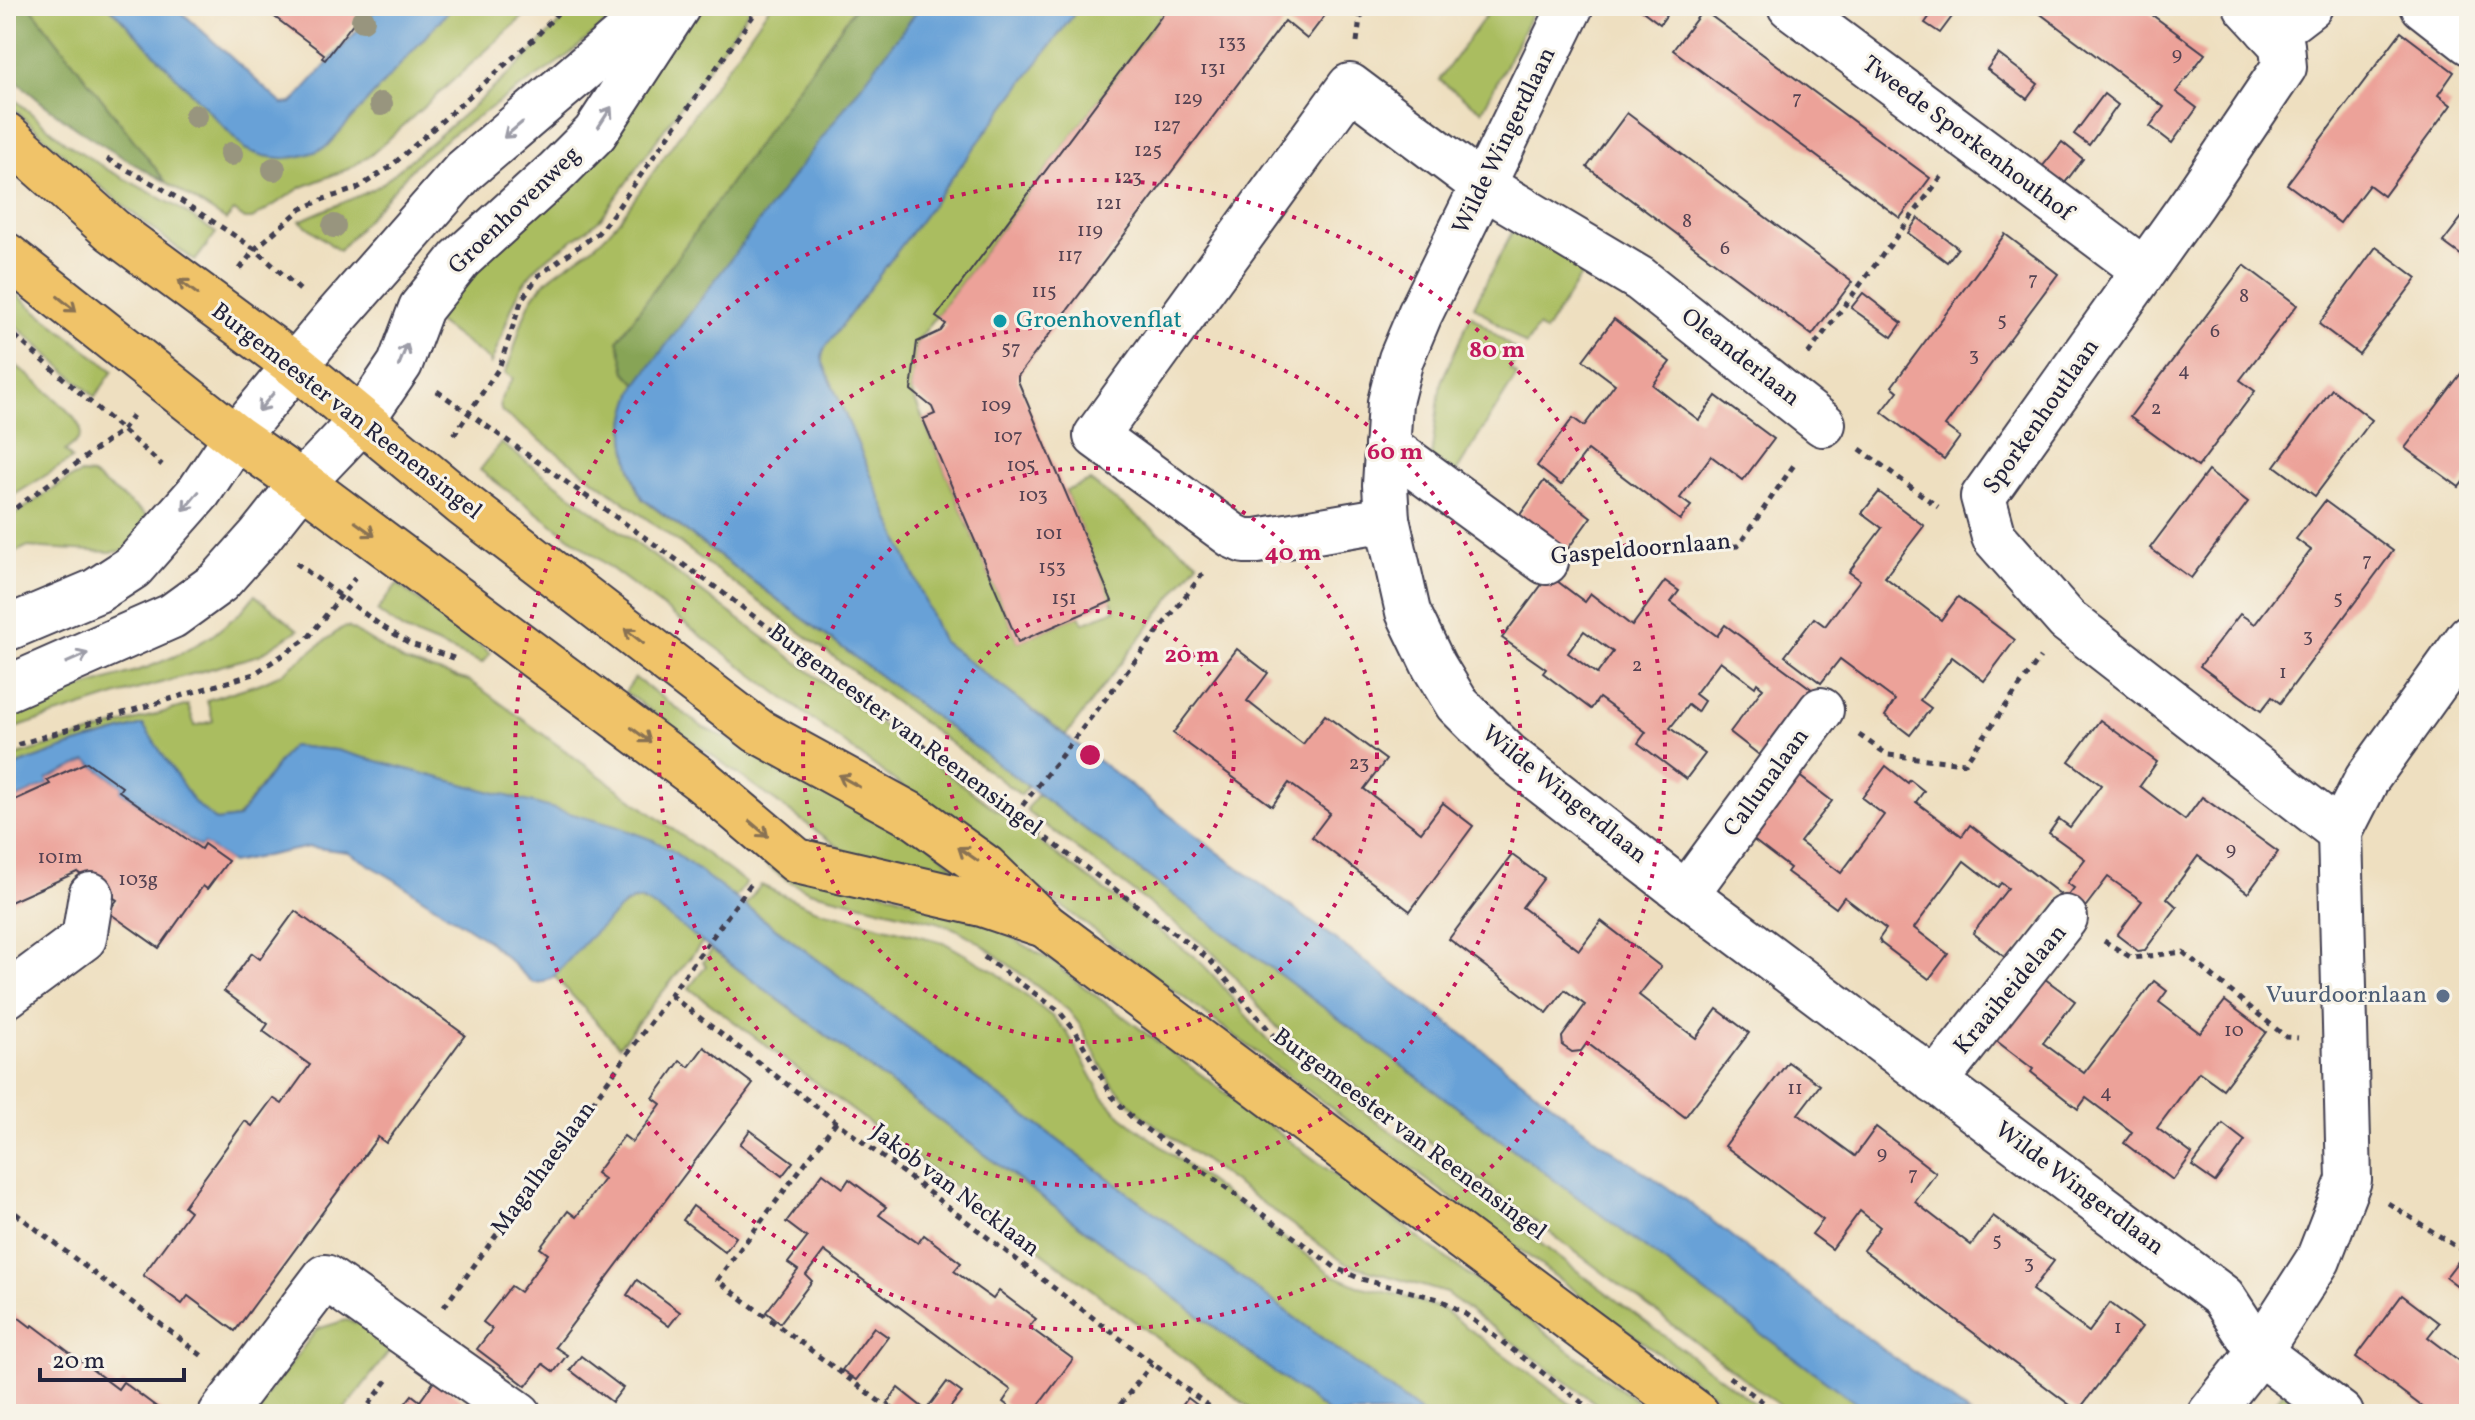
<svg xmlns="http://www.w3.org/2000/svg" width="2475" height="1420" font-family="Vollkorn,serif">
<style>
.green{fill:#aabd61;stroke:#66704e;stroke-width:2}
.forest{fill:#87a457;stroke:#546349;stroke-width:2}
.water{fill:#68a1d7;stroke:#456289;stroke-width:2}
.building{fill:#eca299;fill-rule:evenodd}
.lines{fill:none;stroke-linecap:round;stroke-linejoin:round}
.minor-casing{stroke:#413e4f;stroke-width:48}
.major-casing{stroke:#413e4f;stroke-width:48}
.path{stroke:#413e4f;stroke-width:5;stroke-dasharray:6 6;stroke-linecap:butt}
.minor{stroke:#fff;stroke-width:44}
.major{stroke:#f0c369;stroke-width:44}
.tree{fill:#98957e}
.oneway{stroke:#9c9ca7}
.oneway2{stroke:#897252}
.ring{fill:none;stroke:#c2185b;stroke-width:4;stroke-dasharray:4 8}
.culture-dot{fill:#0f9aa8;stroke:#f7f3e8;stroke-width:3}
.service-dot{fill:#5c6f8a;stroke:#f7f3e8;stroke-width:3}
.labels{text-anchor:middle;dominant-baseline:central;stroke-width:6;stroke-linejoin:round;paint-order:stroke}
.number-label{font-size:20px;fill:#544252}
.street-label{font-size:24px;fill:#22223b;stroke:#f7f3e8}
.culture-label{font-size:24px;fill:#0d838f;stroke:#f7f3e8;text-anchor:start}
.service-label{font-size:24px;fill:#4e5e75;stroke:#f7f3e8;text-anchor:end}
.centre{fill:#c2185b;stroke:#f7f3e8;stroke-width:4}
.ring-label{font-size:24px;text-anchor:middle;font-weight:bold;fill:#c2185b;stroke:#f7f3e8;stroke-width:6;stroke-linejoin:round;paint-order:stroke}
</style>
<rect width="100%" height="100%" fill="#f7f3e8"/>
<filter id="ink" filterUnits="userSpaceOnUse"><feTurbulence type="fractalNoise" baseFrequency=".0125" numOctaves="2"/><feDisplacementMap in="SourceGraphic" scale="16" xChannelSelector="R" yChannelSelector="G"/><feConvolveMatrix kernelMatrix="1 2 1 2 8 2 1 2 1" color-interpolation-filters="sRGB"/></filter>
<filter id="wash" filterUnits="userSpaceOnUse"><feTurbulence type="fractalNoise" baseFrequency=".006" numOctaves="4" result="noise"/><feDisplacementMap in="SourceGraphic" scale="32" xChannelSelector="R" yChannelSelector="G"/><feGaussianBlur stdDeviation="1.8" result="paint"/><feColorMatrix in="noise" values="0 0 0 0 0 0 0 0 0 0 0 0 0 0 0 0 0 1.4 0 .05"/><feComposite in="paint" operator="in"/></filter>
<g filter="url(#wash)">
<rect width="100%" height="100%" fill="#eedfc0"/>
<g class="green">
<polygon points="30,6 109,6 245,149 326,147 453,6 535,6 371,155 348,169 302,187 252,219 245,219 234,211 226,220 166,182"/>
<path d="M574,6H626L566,57L455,132L416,164L339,251L300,221C328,207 355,200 382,184C448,127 518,73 574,6Z"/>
<path d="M703,6H752L601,218C581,237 555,249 536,268C510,295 506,332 490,365L489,360L432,318L680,35Z"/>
<path d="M770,6H856L619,340L626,372L637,384C631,398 625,413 625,428C624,448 633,481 642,499L1028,786L1021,795L502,412C496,400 507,389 513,378L505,373C517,349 519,320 533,297C549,273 573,263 595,245C605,237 613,227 621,218Z"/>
<polygon points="1080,6 1169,6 917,342 911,391 1018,642 1079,615 1083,623 1115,610 1065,491 1090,481 1198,562 1066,735 942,641 823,363 822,356 825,348"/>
<polygon points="1493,6 1536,6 1482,111 1439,80"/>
<path d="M6,92L65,142L108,170L174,205L216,233L195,261C128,212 66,159 6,101Z"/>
<polygon points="1515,226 1587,266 1545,332 1538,327 1526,345 1474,306"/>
<polygon points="6,284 29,305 113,371 95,397 6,317"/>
<polygon points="1471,315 1520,354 1510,369 1517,375 1455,474 1431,458 1441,382"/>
<path d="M6,357C20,369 82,416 81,432C81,440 71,446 65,451L72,459L6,500Z"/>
<path d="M501,443L1196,958C1223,982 1241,1012 1265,1038L1769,1414H1739L480,470Z"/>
<polygon points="81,474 92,475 158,524 125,551 109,552 26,547 6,557 6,520 69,479"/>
<polygon points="397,584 490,653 482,663 403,630 377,611"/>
<polygon points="255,595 298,630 259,655 118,695 6,731 6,711 149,667 180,654 213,635 241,612"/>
<polygon points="348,627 405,662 469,681 484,691 746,883 735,898 671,850 336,750 291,746 237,818 216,821 194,802 143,725 76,744 6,769 6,759 8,758 188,705 195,726 213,721 207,700 261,683 281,674 342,628"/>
<polygon points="635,678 704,728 908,824 979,890 847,853 625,692"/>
<path d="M1038,794L1707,1294L1871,1414H1791L1278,1028C1253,1002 1234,973 1209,949L1028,812L1027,809Z"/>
<polygon points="764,853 994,927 1060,966 1063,971 1654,1414 1610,1414 1446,1293 1345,1263 1144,1117 1110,1082 1080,1025 1068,1010 980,943 958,930 937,922 809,891 788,881 759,860"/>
<polygon points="761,885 814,909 943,942 997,973 1054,1018 1067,1032 1103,1097 1122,1117 1333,1275 1358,1286 1399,1295 1442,1309 1584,1414 1423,1414 745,905"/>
<path d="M633,900C659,901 683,927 703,942L619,1046L554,976C576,952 604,916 633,900Z"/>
<polygon points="712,950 1330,1414 1258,1414 689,988 706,966 703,962"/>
<polygon points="346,1320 371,1328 394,1345 341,1414 253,1414 317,1329"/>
<polygon points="2283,1392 2314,1414 2266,1414"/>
</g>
<g class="forest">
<path d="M6,6H30L166,182C108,150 53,117 6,71Z"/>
<polygon points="856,6 921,6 637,384 626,372 618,340"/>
</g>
<g class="water">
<path d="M109,6H175L282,104L292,103L379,6H453L326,147C298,161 273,162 245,149Z"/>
<path d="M921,6H1080L825,348L822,356L823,363L942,641L1232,863L1460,1032L1599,1141L1687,1201L1745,1247L1970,1414H1871L1707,1294L642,498C633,481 624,448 625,428C625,413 631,398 637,384Z"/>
<polygon points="143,725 194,802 216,821 238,818 291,746 336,750 537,804 615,826 653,840 671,850 1423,1414 1330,1414 658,909 642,900 633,900 624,905 588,939 554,976 544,982 533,983 487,940 395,880 348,852 309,847 231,863 204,844 200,847 120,791 122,787 87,761 47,779 49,784 6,803 6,769 76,744"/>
</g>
<g id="blocks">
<g class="building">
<polygon points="260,6 366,6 325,60 322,58 324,54"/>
<polygon points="1169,6 1332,6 1307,39 1285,21 1018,376 1018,381 1112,601 1018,642 923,419 935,414 932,407 911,390 917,342 941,331 946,324 936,317"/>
<polygon points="1636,6 1673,6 1660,24"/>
<polygon points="1937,6 1960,6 1940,33 1925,23"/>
<polygon points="2030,6 2140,6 2205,54 2176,92 2197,108 2172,143 2150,126 2164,107"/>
<polygon points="1703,10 1930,178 1900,218 1673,50"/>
<polygon points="2401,32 2454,72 2438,95 2451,105 2384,196 2369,185 2340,223 2287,184"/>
<polygon points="1998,54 2038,84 2027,99 1987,69"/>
<polygon points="2104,94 2118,105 2089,145 2074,134"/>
<polygon points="1627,113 1852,282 1812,335 1587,167"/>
<polygon points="2062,142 2083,159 2064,184 2042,167"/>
<polygon points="2469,208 2469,261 2443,242"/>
<polygon points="1918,218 1958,248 1947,262 1908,233"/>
<polygon points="2005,234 2058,274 1945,426 1960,437 1944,459 1882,412 1898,391 1892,386"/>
<polygon points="2376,247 2417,278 2359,354 2319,324"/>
<polygon points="2244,265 2297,305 2240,380 2255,391 2198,467 2130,417"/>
<polygon points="1863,293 1902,323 1892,337 1851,308"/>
<polygon points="1614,319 1670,362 1653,385 1676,403 1699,420 1716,396 1774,439 1743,480 1711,456 1680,498 1691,506 1680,520 1588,450 1561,485 1537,466 1573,418 1584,426 1615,384 1583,360"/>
<polygon points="2469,363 2469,474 2459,487 2405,448"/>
<polygon points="2332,389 2372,420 2315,496 2275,466"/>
<polygon points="2208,471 2248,502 2191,578 2150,548"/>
<polygon points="1544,481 1591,517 1564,554 1517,519"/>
<polygon points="1879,492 1924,526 1885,577 1941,620 1958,597 2015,640 1984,681 1952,657 1920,700 1931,708 1910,735 1885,716 1895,700 1840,659 1821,683 1785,656 1814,618 1825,626 1860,580 1849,572 1882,528 1862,513"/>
<polygon points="2325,501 2393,551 2280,703 2272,697 2261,711 2200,666 2240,614 2255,624 2311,550 2296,539"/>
<path d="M1549,575L1585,602L1591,594L1632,626L1665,581L1679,591L1671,602L1717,636L1725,625L1817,693L1767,761L1730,732L1763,688L1757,683L1755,687L1720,661L1695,694L1704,701L1697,712L1688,705L1670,728L1705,754L1686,779L1638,743L1646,732L1599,698L1591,709L1543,673L1546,669L1502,638ZM1584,631L1613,652L1597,674L1568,653Z"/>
<polygon points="1237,649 1268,673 1247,701 1275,723 1303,744 1325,715 1386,760 1364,789 1421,832 1443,803 1473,826 1410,911 1312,837 1330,813 1289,783 1272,806 1173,733"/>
<polygon points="2100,720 2157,762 2140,786 2162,803 2185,820 2202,797 2278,852 2248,893 2198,856 2167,898 2177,907 2145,950 2138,951 2117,935 2142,901 2108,877 2083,910 2066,898 2074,888 2067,883 2085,859 2049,833 2059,819 2070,827 2101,785 2069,761"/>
<polygon points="87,762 122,787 119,791 201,849 204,844 228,861 207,889 203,886 159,948 108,912 117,900 77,872 6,904 6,804 50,784 47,780"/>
<polygon points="1886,766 1908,783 1910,780 1924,791 1916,802 1962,836 1970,825 2060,894 2010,961 1973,933 2008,888 2001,883 1998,887 1964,861 1914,928 1948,954 1929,979 1881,943 1879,939 1886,929 1844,897 1836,908 1787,872 1790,868 1747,835 1794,772 1832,801 1800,842 1841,873 1884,815 1862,798"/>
<polygon points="1512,855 1544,878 1522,907 1579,950 1601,921 1661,967 1639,995 1667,1017 1696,1038 1717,1009 1749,1033 1685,1117 1587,1043 1581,1051 1572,1052 1563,1046 1562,1037 1585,1005 1565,990 1547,1013 1449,939"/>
<polygon points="295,911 465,1035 386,1143 378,1137 235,1331 188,1296 182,1304 143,1275 190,1211 184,1206 245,1121 252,1126 273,1098 282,1104 310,1065 263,1031 268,1024 224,991 252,953 260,959"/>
<polygon points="2037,973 2075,1001 2043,1043 2084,1073 2154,981 2167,991 2159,1002 2200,1033 2225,1001 2266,1032 2223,1089 2199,1072 2157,1128 2192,1154 2173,1180 2124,1143 2132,1132 2086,1098 2078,1109 2031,1072 2033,1069 1990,1036"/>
<polygon points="704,1047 753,1084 555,1347 567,1355 554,1372 543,1364 526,1386 477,1349 492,1329 483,1322 511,1286 520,1292 548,1254 540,1248 568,1211 576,1217 604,1179 596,1173 624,1136 632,1142 647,1123 661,1104 653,1098 680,1061 689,1067"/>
<polygon points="1788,1062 1820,1085 1798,1114 1855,1156 1876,1127 1936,1173 1915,1202 1971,1245 1993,1216 2054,1261 2032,1290 2089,1332 2110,1303 2142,1327 2078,1411 1863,1250 1880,1227 1860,1211 1832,1249 1812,1234 1823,1220 1725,1146"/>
<polygon points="2223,1124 2245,1141 2215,1182 2192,1166"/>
<polygon points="750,1130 793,1162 782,1176 740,1144"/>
<polygon points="823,1173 843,1188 849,1179 886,1207 879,1215 918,1243 924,1235 961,1263 954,1271 993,1299 999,1291 1036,1319 1029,1327 1073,1359 1032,1414 1019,1414 1003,1402 1011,1390 824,1251 806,1275 812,1281 780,1323 766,1312 798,1270 788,1263 807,1238 786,1222"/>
<polygon points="693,1206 736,1237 725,1252 683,1220"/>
<polygon points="2459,1260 2469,1267 2469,1295 2446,1277"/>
<polygon points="637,1280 680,1312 669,1326 627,1295"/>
<polygon points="2402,1295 2439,1323 2428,1337 2469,1368 2469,1414 2432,1414 2356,1357"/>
<polygon points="6,1308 31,1327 33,1325 118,1389 123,1382 166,1414 45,1414 40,1410 37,1414 6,1414 6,1389 8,1386 6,1385"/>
<polygon points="874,1327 888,1337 856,1380 842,1370"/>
<polygon points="581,1356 623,1388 612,1402 570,1370"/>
<polygon points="435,1380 480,1414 397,1414 412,1395 420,1401"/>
<polygon points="947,1382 962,1393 945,1414 902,1414 887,1403 898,1388 926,1410"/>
<polygon points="1188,1398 1209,1414 1176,1414"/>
</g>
</g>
</g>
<g filter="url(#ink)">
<use href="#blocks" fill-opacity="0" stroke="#413e4f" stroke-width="2"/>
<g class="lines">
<defs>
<g id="minor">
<polyline points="1571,6 1420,314 1401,359 1390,402 1385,485 1387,519 1408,612 1434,666 1457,704 1508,755 1686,894 2223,1297 2259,1352 2341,1414"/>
<polyline points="1790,6 2144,270"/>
<polyline points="2246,6 2282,45 2284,67 2193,202 1983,497 1994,537 2067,620 2340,832"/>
<polyline points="2423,6 2469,42"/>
<polyline points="2267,29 2293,19 2310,6"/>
<polyline points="1387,446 1546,562"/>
<polyline points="1387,519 1257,541 1244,541 1233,536 1096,436 1350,86 1482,185 1640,279 1823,424"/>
<polyline points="6,629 96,591 133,567 199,492 236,437 333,320 464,171 657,6"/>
<polyline points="6,689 172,616 219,582 260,536 302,483 362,420 400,364 421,308 460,259 557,171 595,133 678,6"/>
<polyline points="1686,894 1821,710"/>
<polyline points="6,996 84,938 91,895"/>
<polyline points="1935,1082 2065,918"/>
<polyline points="221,1414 325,1277 519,1414"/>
<polyline points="2210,1414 2259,1352 2318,1260 2349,1180 2340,832 2367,779 2469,637"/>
</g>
<g id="major">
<polyline points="6,135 112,230 296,366 464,505 758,731 917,818 985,867 1046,926 1697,1414"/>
<polyline points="6,255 236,437 302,483 700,779 797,861 982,904 1038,923"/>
</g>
</defs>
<use href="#minor" class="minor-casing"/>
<use href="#major" class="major-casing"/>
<g class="path">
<polyline points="1357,42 1360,18 1369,6"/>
<polyline points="107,159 163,189 255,249 300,290"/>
<polyline points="240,269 255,249 301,209 324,199 356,189 389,168 535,38 564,6"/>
<polyline points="6,328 162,465"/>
<polyline points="1808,354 1942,176"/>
<polyline points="437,391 718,589 1015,815 1209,959 1273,1035"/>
<polyline points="454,435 499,368 522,299 539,275 598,233 614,213 760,6"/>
<polyline points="1860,449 1938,507"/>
<polyline points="6,515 121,431 135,413"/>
<polyline points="1590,558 1738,546 1796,462"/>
<polyline points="296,563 380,625 411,644 457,659"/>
<polyline points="1859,735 1888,755 1965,763 2040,658"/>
<polyline points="6,748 254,674 308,638 355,578"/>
<polyline points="1015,815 1205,571"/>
<polyline points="2104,941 2132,958 2183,952 2286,1037 2298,1038"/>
<polyline points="984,957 1058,1010 1076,1032 1112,1096 1135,1121 1336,1268 1361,1279 1439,1299 1464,1313 1597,1414"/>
<polyline points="670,995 1219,1414"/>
<polyline points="836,1122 717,1280 896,1414"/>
<polyline points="2388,1203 2469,1255"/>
<polyline points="6,1206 205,1358"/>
<polyline points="444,1307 753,881"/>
<polyline points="1729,1377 1779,1414"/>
<polyline points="362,1414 389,1378"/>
<polyline points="1113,1414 1152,1364"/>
</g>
<use href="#minor" class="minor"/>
<use href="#major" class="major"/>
</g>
<g class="tree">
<circle cx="363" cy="20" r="12"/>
<circle cx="381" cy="104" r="12"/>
<circle cx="196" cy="116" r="12"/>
<circle cx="231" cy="154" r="12"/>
<circle cx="274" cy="169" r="12"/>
<circle cx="334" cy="226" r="12"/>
</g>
<defs><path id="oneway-shaft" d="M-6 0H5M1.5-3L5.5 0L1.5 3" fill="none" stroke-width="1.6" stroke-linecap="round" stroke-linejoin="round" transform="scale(2)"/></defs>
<g class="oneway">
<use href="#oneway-shaft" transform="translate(605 117) rotate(-57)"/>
<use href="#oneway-shaft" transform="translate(513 130) rotate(140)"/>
<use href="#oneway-shaft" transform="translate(403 355) rotate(-68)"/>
<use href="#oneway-shaft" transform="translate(266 402) rotate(130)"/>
<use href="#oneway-shaft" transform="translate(191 501) rotate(130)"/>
<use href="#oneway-shaft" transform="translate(77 658) rotate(-24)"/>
</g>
<g class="oneway2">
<use href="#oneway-shaft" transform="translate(188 287) rotate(-143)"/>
<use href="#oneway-shaft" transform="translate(67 304) rotate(39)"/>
<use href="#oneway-shaft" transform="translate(365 529) rotate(36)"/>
<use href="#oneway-shaft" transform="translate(634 636) rotate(-142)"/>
<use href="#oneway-shaft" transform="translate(641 735) rotate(37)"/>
<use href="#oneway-shaft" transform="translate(849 781) rotate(-151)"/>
<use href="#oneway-shaft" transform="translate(759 829) rotate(40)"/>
<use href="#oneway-shaft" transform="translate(968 854) rotate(-145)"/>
</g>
</g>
<g class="ring">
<circle cx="1090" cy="755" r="144"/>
<circle cx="1090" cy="755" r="287"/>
<circle cx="1090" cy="755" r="431"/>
<circle cx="1090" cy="755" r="575"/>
</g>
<circle class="culture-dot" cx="1000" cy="321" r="8"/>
<circle class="service-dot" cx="2443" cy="996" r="8"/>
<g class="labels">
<g class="number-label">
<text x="1232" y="43">133</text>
<text x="2177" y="55">9</text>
<text x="1213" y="69">131</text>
<text x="1188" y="99">129</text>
<text x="1797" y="99">7</text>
<text x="1167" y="126">127</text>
<text x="1148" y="151">125</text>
<text x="1128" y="178">123</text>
<text x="1109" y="204">121</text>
<text x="1687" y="222">8</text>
<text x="1090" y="231">119</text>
<text x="1725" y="249">6</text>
<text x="1070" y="256">117</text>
<text x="2033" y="280">7</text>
<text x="1044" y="292">115</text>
<text x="2244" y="297">8</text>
<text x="2002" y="321">5</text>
<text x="2215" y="332">6</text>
<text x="1011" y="349">57</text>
<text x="1974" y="356">3</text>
<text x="2184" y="371">4</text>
<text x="996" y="406">109</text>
<text x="2156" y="409">2</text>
<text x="1008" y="437">107</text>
<text x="1021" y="466">105</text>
<text x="1033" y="496">103</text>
<text x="1049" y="534">101</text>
<text x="2367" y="561">7</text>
<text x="1052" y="568">153</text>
<text x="1064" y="599">151</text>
<text x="2338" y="599">5</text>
<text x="2308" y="637">3</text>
<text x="1637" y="666">2</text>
<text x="2283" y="673">1</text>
<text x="1359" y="764">23</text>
<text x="2231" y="850">9</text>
<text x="60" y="858">101m</text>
<text x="138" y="880">103g</text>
<text x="2234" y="1031">10</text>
<text x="1795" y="1089">11</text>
<text x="2106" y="1093">4</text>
<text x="1882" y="1154">9</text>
<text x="1913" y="1175">7</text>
<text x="1997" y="1241">5</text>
<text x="2029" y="1264">3</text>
<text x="2118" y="1328">1</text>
</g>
<g class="street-label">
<text transform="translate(1967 139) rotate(37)">Tweede Sporkenhouthof</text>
<text transform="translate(1505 141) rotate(-64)">Wilde Wingerdlaan</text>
<text transform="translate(515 211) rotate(-44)">Groenhovenweg</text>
<text transform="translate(1740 358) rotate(38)">Oleanderlaan</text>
<text transform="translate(346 412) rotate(38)">Burgemeester van Reenensingel</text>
<text transform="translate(2042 417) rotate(-55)">Sporkenhoutlaan</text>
<text transform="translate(1641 550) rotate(-5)">Gaspeldoornlaan</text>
<text transform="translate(905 731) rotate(37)">Burgemeester van Reenensingel</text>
<text transform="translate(1767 783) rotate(-54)">Callunalaan</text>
<text transform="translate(1564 795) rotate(39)">Wilde Wingerdlaan</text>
<text transform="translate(2011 990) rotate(-50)">Kraaiheidelaan</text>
<text transform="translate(1409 1135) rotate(37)">Burgemeester van Reenensingel</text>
<text transform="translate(544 1169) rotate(-54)">Magalhaeslaan</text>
<text transform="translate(2079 1189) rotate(37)">Wilde Wingerdlaan</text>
<text transform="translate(955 1191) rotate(37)">Jakob van Necklaan</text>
</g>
<g class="culture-label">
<text x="1016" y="321">Groenhovenflat</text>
</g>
<g class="service-label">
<text x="2427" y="996">Vuurdoornlaan</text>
</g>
</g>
<circle cx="1090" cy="755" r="12" class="centre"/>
<g class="ring-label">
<text x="1497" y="357">80 m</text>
<text x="1395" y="459">60 m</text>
<text x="1293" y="560">40 m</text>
<text x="1192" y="662">20 m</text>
</g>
<rect width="2475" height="1420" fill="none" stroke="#f7f3e8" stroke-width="32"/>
<path d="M40 1368v12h144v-12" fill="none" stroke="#22223b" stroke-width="4"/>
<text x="52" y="1368" font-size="24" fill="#22223b" stroke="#f7f3e8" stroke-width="6" paint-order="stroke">20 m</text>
</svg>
